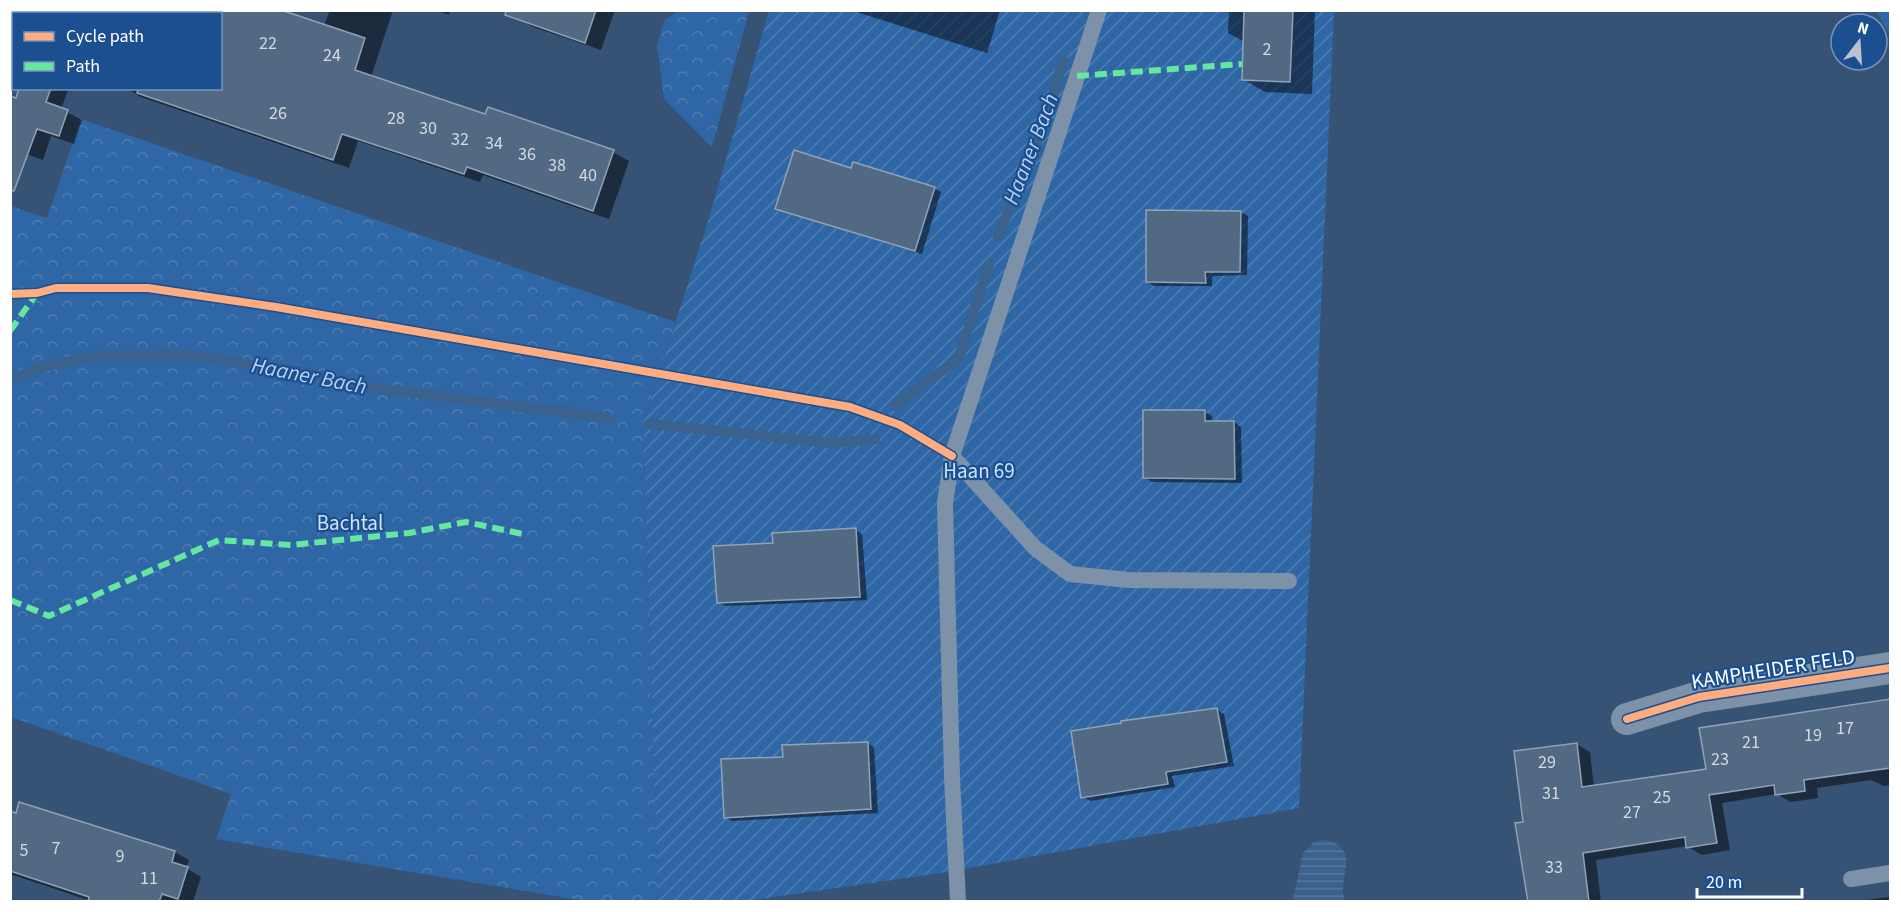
<svg xmlns="http://www.w3.org/2000/svg" width="1901" height="912" font-family="'Source Sans 3',sans-serif">
<style>
.grass{fill:url(#grass-tufts)}
.park{fill:url(#park-crowns)}
.garden{fill:url(#garden-furrows)}
.water{fill:url(#water-rules)}
.shadow{fill:#0007}
.lines{fill:none;stroke-linecap:round;stroke-linejoin:round}
.stream{stroke:#3b618d;stroke-width:10}
.building{fill:#526984;stroke:#92a2b6;stroke-width:1.5}
.lane{stroke:#7d92a8;stroke-width:16}
.street{stroke:#7d92a8;stroke-width:32}
.quiet{stroke:#66e7a1;stroke-width:6;stroke-dasharray:12 6;stroke-linecap:butt}
.cycleway-casing{stroke:#1b4f8f;stroke-width:11}
.cycleway{stroke:#ffac80;stroke-width:8}
.labels{text-anchor:middle;dominant-baseline:central;stroke-width:4.5;stroke-linejoin:round;paint-order:stroke}
.number-label{font-size:18px;fill:#d4dae0}
.park-label{font-size:21px;fill:#cfe3fa;stroke:#1b4f8f}
.street-label{font-size:21px;fill:#fff;stroke:#1b4f8f}
.water-label{font-size:22px;font-style:italic;fill:#b5d3f5;stroke:#1b4f8f}
</style>
<defs>
<pattern id="grass-tufts" width="24" height="20" patternUnits="userSpaceOnUse" patternTransform="scale(1.5)"><rect width="24" height="20" fill="#2f66a5"/><path d="M3 7l-1-3M5 7V3M7 7l1-3M15 17l-1-3M17 17v-4M19 17l1-3" fill="none" stroke="#4e7db2"/></pattern>
<pattern id="park-crowns" width="20" height="18" patternUnits="userSpaceOnUse" patternTransform="scale(1.5)"><rect width="20" height="18" fill="#2f66a5"/><path d="M2 6a3 3 0 1 1 6 0M12 15a3 3 0 1 1 6 0" fill="none" stroke="#4e7db2"/></pattern>
<pattern id="garden-furrows" width="10" height="10" patternUnits="userSpaceOnUse" patternTransform="scale(1.5)"><rect width="10" height="10" fill="#2f66a5"/><path d="M-1 1l2-2M0 10L10 0M9 11l2-2" fill="none" stroke="#4e7db2"/></pattern>
<pattern id="water-rules" width="6" height="5" patternUnits="userSpaceOnUse" patternTransform="scale(1.5)"><rect width="6" height="5" fill="#3b618d"/><path d="M0 2.5h6" fill="none" stroke="#58799e"/></pattern>
</defs>
<rect width="100%" height="100%" fill="#365274"/>
<polygon class="grass" points="1876,11 1890,11 1890,35"/>
<g class="park">
<polygon points="679,10 749,11 712,148 664,99 657,45 664,21"/>
<polygon points="81,119 675,322 643,423 658,901 584,901 216,839 231,794 11,717 11,206 47,218"/>
</g>
<polygon class="garden" points="769,11 1334,11 1299,808 948,872 746,901 658,901 643,423 708,221"/>
<path class="water" d="M1327,840C1355,849 1345,866 1343,888C1342,892 1344,897 1346,901H1294L1293,899L1303,853L1314,842Z"/>
<g class="shadow">
<polygon points="10,10 92,10 91,14 14,14 14,36 10,35"/>
<polygon points="169,10 276,10 324,26 330,10 393,10 371,77 486,116 613,152 629,161 609,219 483,175 480,182 358,141 349,168 141,97 126,88 220,88 220,14 178,14"/>
<polygon points="436,10 451,10 449,15"/>
<polygon points="520,10 615,10 601,50 533,27 518,18"/>
<polygon points="850,10 1000,10 987,53"/>
<polygon points="1229,10 1315,10 1312,94 1265,92 1243,79 1245,42 1228,33"/>
<polygon points="20,88 69,88 61,109 82,120 74,144 51,136 43,160 15,150 16,100"/>
<polygon points="852,170 934,188 941,192 922,254 784,212 777,208"/>
<polygon points="1241,212 1248,216 1247,275 1212,276 1212,286 1154,286 1147,282"/>
<polygon points="1205,412 1212,416 1212,422 1234,422 1241,427 1242,483 1152,482 1144,477"/>
<polygon points="855,530 862,534 867,600 726,606 718,602 774,544"/>
<polygon points="1890,699 1890,785 1884,786 1871,780 1817,788 1818,798 1805,800 1790,802 1777,794 1722,803 1730,850 1702,855 1687,846 1596,860 1601,902 1529,902 1524,823 1576,744 1590,752 1594,787 1707,770"/>
<polygon points="1217,710 1224,714 1234,766 1172,776 1175,787 1090,801 1083,797"/>
<polygon points="867,743 874,747 878,813 732,821 725,817 784,758"/>
<polygon points="20,803 175,852 189,860 186,868 201,877 193,902 94,902 10,874 10,813 17,815"/>
<polygon points="1890,897 1890,902 1849,902"/>
</g>
<g class="lines">
<g class="stream">
<polyline points="998,236 1044,124 1063,61"/>
<polyline points="10,379 46,366 96,356 190,355 313,374 334,383 609,418"/>
<polyline points="895,406 959,358 989,264"/>
<polyline points="649,424 833,443 875,439"/>
</g>
</g>
<g class="building">
<polygon points="220,10 281,10 365,38 355,70 485,114 488,107 614,150 593,211 467,167 464,174 342,134 333,160 137,93 138,88 220,88"/>
<polygon points="506,10 596,10 585,43 505,15"/>
<polygon points="1244,10 1293,10 1290,82 1242,80"/>
<polygon points="19,88 51,88 46,102 68,110 59,136 37,129 14,191 10,190 10,96 16,98"/>
<polygon points="794,150 851,168 853,162 935,187 915,251 775,209"/>
<polygon points="1146,210 1241,211 1240,272 1205,272 1206,283 1146,282"/>
<polygon points="1143,410 1205,410 1205,421 1234,421 1235,479 1143,478"/>
<polygon points="856,528 860,597 717,603 713,546 773,543 772,533"/>
<polygon points="1890,699 1890,768 1804,780 1805,791 1791,793 1775,795 1774,785 1709,795 1717,843 1686,848 1685,837 1583,853 1589,902 1528,902 1515,823 1523,822 1514,751 1577,743 1582,787 1706,769 1699,728"/>
<polygon points="1217,708 1227,762 1166,772 1168,784 1081,798 1071,731 1121,723 1121,721"/>
<polygon points="868,742 871,809 724,818 721,759 783,757 782,745"/>
<polygon points="19,802 175,851 172,862 188,867 178,899 162,894 159,902 88,902 89,897 10,871 10,811 16,813"/>
</g>
<g class="lines">
<g class="lane">
<polyline points="952,456 1035,548 1070,574 1129,580 1289,581"/>
<polyline points="1851,879 1890,873"/>
<polyline points="958,902 952,777 945,503 952,456 1099,10"/>
</g>
<polyline class="street" points="1627,719 1699,697 1890,668"/>
<g class="quiet">
<polyline points="1077,76 1242,64"/>
<polyline points="10,331 37,293"/>
<polyline points="10,600 49,616 219,540 291,545 409,533 466,522 523,534"/>
</g>
<defs>
<g id="cycleway">
<polyline points="10,294 37,293 56,288 148,288 276,307 850,407 900,425 952,456"/>
<polyline points="1627,719 1699,697 1890,668"/>
</g>
</defs>
<use href="#cycleway" class="cycleway-casing"/>
<use href="#cycleway" class="cycleway"/>
</g>
<g class="labels">
<g class="number-label">
<text x="268" y="43">22</text>
<text x="1267" y="49">2</text>
<text x="332" y="55">24</text>
<text x="278" y="113">26</text>
<text x="396" y="118">28</text>
<text x="428" y="128">30</text>
<text x="460" y="139">32</text>
<text x="494" y="143">34</text>
<text x="527" y="154">36</text>
<text x="557" y="165">38</text>
<text x="588" y="175">40</text>
<text x="1845" y="728">17</text>
<text x="1813" y="735">19</text>
<text x="1751" y="742">21</text>
<text x="1720" y="759">23</text>
<text x="1547" y="762">29</text>
<text x="1551" y="793">31</text>
<text x="1662" y="797">25</text>
<text x="1632" y="812">27</text>
<text x="56" y="848">7</text>
<text x="24" y="850">5</text>
<text x="120" y="856">9</text>
<text x="1554" y="867">33</text>
<text x="149" y="878">11</text>
</g>
<g class="park-label">
<text x="979" y="471">Haan 69</text>
<text x="350" y="523">Bachtal</text>
</g>
<g class="street-label">
<text transform="translate(1773 669) rotate(-9)">KAMPHEIDER FELD</text>
</g>
<g class="water-label">
<text transform="translate(1031 149) rotate(-69)">Haaner Bach</text>
<text transform="translate(309 376) rotate(11)">Haaner Bach</text>
</g>
</g>
<rect width="1901" height="912" fill="none" stroke="#ffffff" stroke-width="24"/>
<rect x="12" y="12" width="210" height="78" fill="#1b4f8f" stroke="#7695bc" stroke-width="1.5"/>
<rect x="24" y="32" width="30" height="9" fill="#ffac80" stroke="#7695bc" stroke-width="1.5"/>
<text x="66" y="42" font-size="18" fill="#ffffff">Cycle path</text>
<rect x="24" y="62" width="30" height="9" fill="#66e7a1" stroke="#7695bc" stroke-width="1.5"/>
<text x="66" y="72" font-size="18" fill="#ffffff">Path</text>
<g transform="translate(1859 42) rotate(17)"><circle r="28" fill="#1b4f8f" stroke="#7695bc" stroke-width="1.5"/>
<path d="M0-4.5L10 22L0 15L-10 22Z" fill="#b9c2ce"/>
<text y="-9" font-size="16" font-weight="bold" text-anchor="middle" fill="#ffffff">N</text>
</g>
<path d="M1697 888v9h105v-9" fill="none" stroke="#ffffff" stroke-width="3"/>
<text x="1706" y="888" font-size="18" fill="#ffffff" stroke="#1b4f8f" stroke-width="4.5" paint-order="stroke">20 m</text>
</svg>
